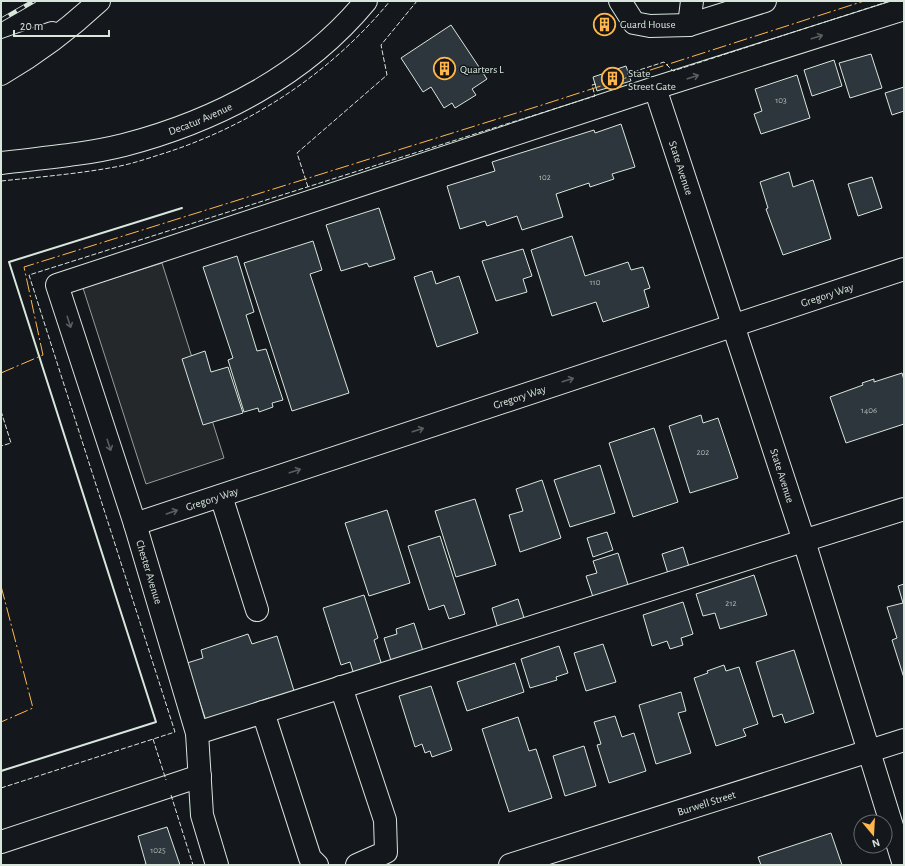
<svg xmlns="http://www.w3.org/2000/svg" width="905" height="866" font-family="'Alegreya Sans',sans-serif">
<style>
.parking{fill:#24282b;stroke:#939e99}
.building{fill:#2c363c;stroke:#d8e6dc}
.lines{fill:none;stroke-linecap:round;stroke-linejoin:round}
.minor-casing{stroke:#d8e6dc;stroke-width:24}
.highway-casing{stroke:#d8e6dc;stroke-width:24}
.minor{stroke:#14181c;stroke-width:22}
.highway{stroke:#14181c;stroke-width:22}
.rail-casing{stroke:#d8e6dc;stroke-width:4.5}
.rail{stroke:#14181c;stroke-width:3;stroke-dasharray:9;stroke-linecap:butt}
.fence{stroke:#d8e6dc;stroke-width:1;stroke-dasharray:5 2;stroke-linecap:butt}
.wall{stroke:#d8e6dc;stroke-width:2}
.power{stroke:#ffb74d;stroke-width:1;stroke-dasharray:14 3 2 3;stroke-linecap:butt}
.oneway{stroke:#59605f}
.labels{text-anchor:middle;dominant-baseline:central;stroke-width:3;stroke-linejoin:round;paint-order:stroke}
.number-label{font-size:9px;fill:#adbab4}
.poi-label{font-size:11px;fill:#d8e6dc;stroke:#14181c;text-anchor:start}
.street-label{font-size:11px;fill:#d8e6dc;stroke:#14181c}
</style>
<rect width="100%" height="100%" fill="#14181c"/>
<polygon class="parking" points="162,263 224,458 146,484 83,288"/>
<g class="building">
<polygon points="606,15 613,27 604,32 597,21"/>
<polygon points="451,25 487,79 472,89 476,95 455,108 452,103 444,108 431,87 423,92 401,58"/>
<polygon points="871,54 882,88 850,98 839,63"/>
<polygon points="834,60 842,86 812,96 804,70"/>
<polygon points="626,66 631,81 597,91 593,77"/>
<polygon points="797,75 810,118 761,134 754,114 762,111 755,89"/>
<polygon points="904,87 904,111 892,115 885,93"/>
<polygon points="621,124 635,167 612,174 614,179 590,187 589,183 556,194 563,217 522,230 517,216 487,226 485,221 460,229 447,186 495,171 492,162 594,130 595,133"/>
<polygon points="789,172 793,187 813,180 831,239 783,255 766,209 768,208 760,182"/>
<polygon points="872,177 882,208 858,216 848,184"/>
<polygon points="379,208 395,259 369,267 367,263 341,271 326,225"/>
<polygon points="572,236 585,276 628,262 631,270 643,267 650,288 644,290 649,307 603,322 596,302 552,316 531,250"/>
<polygon points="313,241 322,270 310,274 349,393 292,411 244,263"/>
<polygon points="523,249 532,276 523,279 527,292 496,301 482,261"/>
<polygon points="237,256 254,312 246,315 257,351 266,349 283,400 272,403 273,407 259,412 258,408 244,412 228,360 233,358 203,267"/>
<polygon points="432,271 436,284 459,276 478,333 437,347 414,277"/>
<polygon points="205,351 211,372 228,367 243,413 203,425 182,359"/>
<polygon points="902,373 904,380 904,424 846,443 830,397 863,385 862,383 874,379 874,382"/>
<polygon points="701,415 703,423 718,418 738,478 690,493 669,426"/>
<polygon points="654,428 678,502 633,517 609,443"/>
<polygon points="600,465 615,513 570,527 554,480"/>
<polygon points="542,480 561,538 520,552 509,515 523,511 516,489"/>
<polygon points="475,499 496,565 456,577 435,511"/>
<polygon points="387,510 410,583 369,596 345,523"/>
<polygon points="607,532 613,550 593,557 587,538"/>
<polygon points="440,536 465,614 449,619 444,605 429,610 408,546"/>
<polygon points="683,547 690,570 669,577 662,554"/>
<polygon points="618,553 630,591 595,603 586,576 597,573 593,561"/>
<polygon points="754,575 767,615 720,629 715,613 703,616 696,594"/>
<polygon points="904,584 904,678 892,640 897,638 887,607 903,603 898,586"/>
<polygon points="364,595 378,638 374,640 384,672 356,681 350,662 341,665 323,608"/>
<polygon points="518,599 526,624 499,632 492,608"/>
<polygon points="683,602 693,634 681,638 683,645 670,649 667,641 652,646 643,615"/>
<polygon points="414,623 424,654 393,667 384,638 397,634 396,629"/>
<polygon points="248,634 252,644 277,636 295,694 270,703 269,698 251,704 252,708 207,724 187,663 203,658 201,650"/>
<polygon points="603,644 616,682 586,691 574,653"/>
<polygon points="559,646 568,673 556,677 557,680 530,688 521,659"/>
<polygon points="794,650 814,713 785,723 782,714 773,717 756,662"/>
<polygon points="515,663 524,692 467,711 457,682"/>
<polygon points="724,665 726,671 739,667 758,724 743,729 746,736 716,746 694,678 708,673 707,671"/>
<polygon points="431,686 452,750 432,757 430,751 425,753 422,744 415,747 399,696"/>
<polygon points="681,692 686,711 678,713 691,753 656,764 639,705"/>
<polygon points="615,716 622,737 634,733 646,771 609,783 597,745 601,744 594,722"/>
<polygon points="518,717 529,751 536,749 552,798 509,812 482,729"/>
<polygon points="584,746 596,786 565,796 553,756"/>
<polygon points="167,827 180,865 142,865 146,864 138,836"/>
<polygon points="831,833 842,865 761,865 758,857"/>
</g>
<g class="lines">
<defs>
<g id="minor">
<polyline points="620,1 634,23 650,26 689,25 765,1"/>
<polyline points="689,25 692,1"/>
<polyline points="1,51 52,33"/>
<path d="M1,74C37,53 69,29 99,1"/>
<path id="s1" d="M655,88L804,541L904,865"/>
<path id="s2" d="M1,163C42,158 84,155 124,145C216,121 305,75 366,1"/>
<polyline points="221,496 257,610"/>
<path id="s3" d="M135,524L904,269"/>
<polyline points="341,687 385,820 386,852 357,865"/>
<polyline points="263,712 310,858 317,865"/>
<polyline points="197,733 904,509"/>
<polyline points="1,842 200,776"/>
<polyline points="217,865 202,815 197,733 135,524 57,285 655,88 904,9"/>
</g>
<g id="highway">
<path id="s4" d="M510,865L904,740"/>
</g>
</defs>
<use href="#minor" class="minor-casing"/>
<use href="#highway" class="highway-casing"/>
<use href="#minor" class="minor"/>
<use href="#highway" class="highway"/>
<defs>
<polyline id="rail" points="1,20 34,1"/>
</defs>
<use href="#rail" class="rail-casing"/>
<use href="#rail" class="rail"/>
<g class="fence">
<polyline points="627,74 664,62 673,71 890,1"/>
<path d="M1,181C39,177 77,174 115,167C132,164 149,158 165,153C252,125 332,72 390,1"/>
<polyline points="308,187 297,153 387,75 381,45 417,1"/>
<polyline points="1,411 11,443 1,446"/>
<polyline points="153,739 166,780"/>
<polyline points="1,788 175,732 29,275 595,96 592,85 596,84"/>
<polyline points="171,795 193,865"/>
</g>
<polyline class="wall" points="1,771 156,722 9,262 182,208"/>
<g class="power">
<polyline points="1,373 43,355 24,267 542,105 864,1"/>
<polyline points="1,586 33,708 1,722"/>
</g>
</g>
<defs><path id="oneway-shaft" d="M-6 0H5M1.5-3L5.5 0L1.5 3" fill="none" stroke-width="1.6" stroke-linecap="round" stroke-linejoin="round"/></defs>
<g class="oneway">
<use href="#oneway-shaft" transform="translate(817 37) rotate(-18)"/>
<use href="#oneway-shaft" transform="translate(693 77) rotate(-18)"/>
<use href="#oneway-shaft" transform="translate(69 322) rotate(72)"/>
<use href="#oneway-shaft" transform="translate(568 380) rotate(-18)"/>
<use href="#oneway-shaft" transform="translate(418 430) rotate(-18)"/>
<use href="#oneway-shaft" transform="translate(109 445) rotate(72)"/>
<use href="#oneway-shaft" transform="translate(295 471) rotate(-18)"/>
<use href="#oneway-shaft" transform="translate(172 512) rotate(-19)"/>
</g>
<defs>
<symbol id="building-ring" viewBox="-11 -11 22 22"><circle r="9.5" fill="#14181c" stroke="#ffb74d" stroke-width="1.5"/><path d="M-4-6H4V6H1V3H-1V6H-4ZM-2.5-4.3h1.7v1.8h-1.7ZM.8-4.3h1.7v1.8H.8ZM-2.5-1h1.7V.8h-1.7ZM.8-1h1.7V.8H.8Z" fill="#ffb74d"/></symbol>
</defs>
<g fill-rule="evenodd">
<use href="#building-ring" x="592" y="12" width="25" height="25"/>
<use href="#building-ring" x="432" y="56" width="25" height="25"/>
<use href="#building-ring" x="600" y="66" width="25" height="25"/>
</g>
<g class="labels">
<g class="number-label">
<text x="781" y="100">103</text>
<text x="545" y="177">102</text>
<text x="595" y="282">110</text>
<text x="869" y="410">1406</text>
<text x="703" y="452">202</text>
<text x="731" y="603">212</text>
<text x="158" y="850">1025</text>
</g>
<g class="poi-label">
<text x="620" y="24">Guard House</text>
<text x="460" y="69">Quarters L</text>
<text x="628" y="73">State<tspan x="628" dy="13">Street Gate</tspan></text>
</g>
<g class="street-label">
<text stroke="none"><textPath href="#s2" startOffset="205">Decatur Avenue</textPath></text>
<text stroke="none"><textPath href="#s1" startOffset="84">State Avenue</textPath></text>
<text stroke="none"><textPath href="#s3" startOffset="729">Gregory Way</textPath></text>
<text stroke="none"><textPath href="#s3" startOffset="405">Gregory Way</textPath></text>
<text stroke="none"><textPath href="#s1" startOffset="408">State Avenue</textPath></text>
<text stroke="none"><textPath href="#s3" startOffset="81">Gregory Way</textPath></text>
<text transform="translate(149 572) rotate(73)">Chester Avenue</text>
<text stroke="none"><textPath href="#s4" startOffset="206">Burwell Street</textPath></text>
</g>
</g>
<rect width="905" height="866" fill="none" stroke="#d8e6dc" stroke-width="4"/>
<g transform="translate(873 834) rotate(162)"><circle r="19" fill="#14181c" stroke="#626a69"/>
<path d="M0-3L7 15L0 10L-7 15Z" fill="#ffb74d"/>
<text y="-6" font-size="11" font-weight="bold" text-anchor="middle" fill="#d8e6dc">N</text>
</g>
<path d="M14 30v6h95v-6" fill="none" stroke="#d8e6dc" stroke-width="2"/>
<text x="20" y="30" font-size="12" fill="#d8e6dc" stroke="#14181c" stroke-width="3" paint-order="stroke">20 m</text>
</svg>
